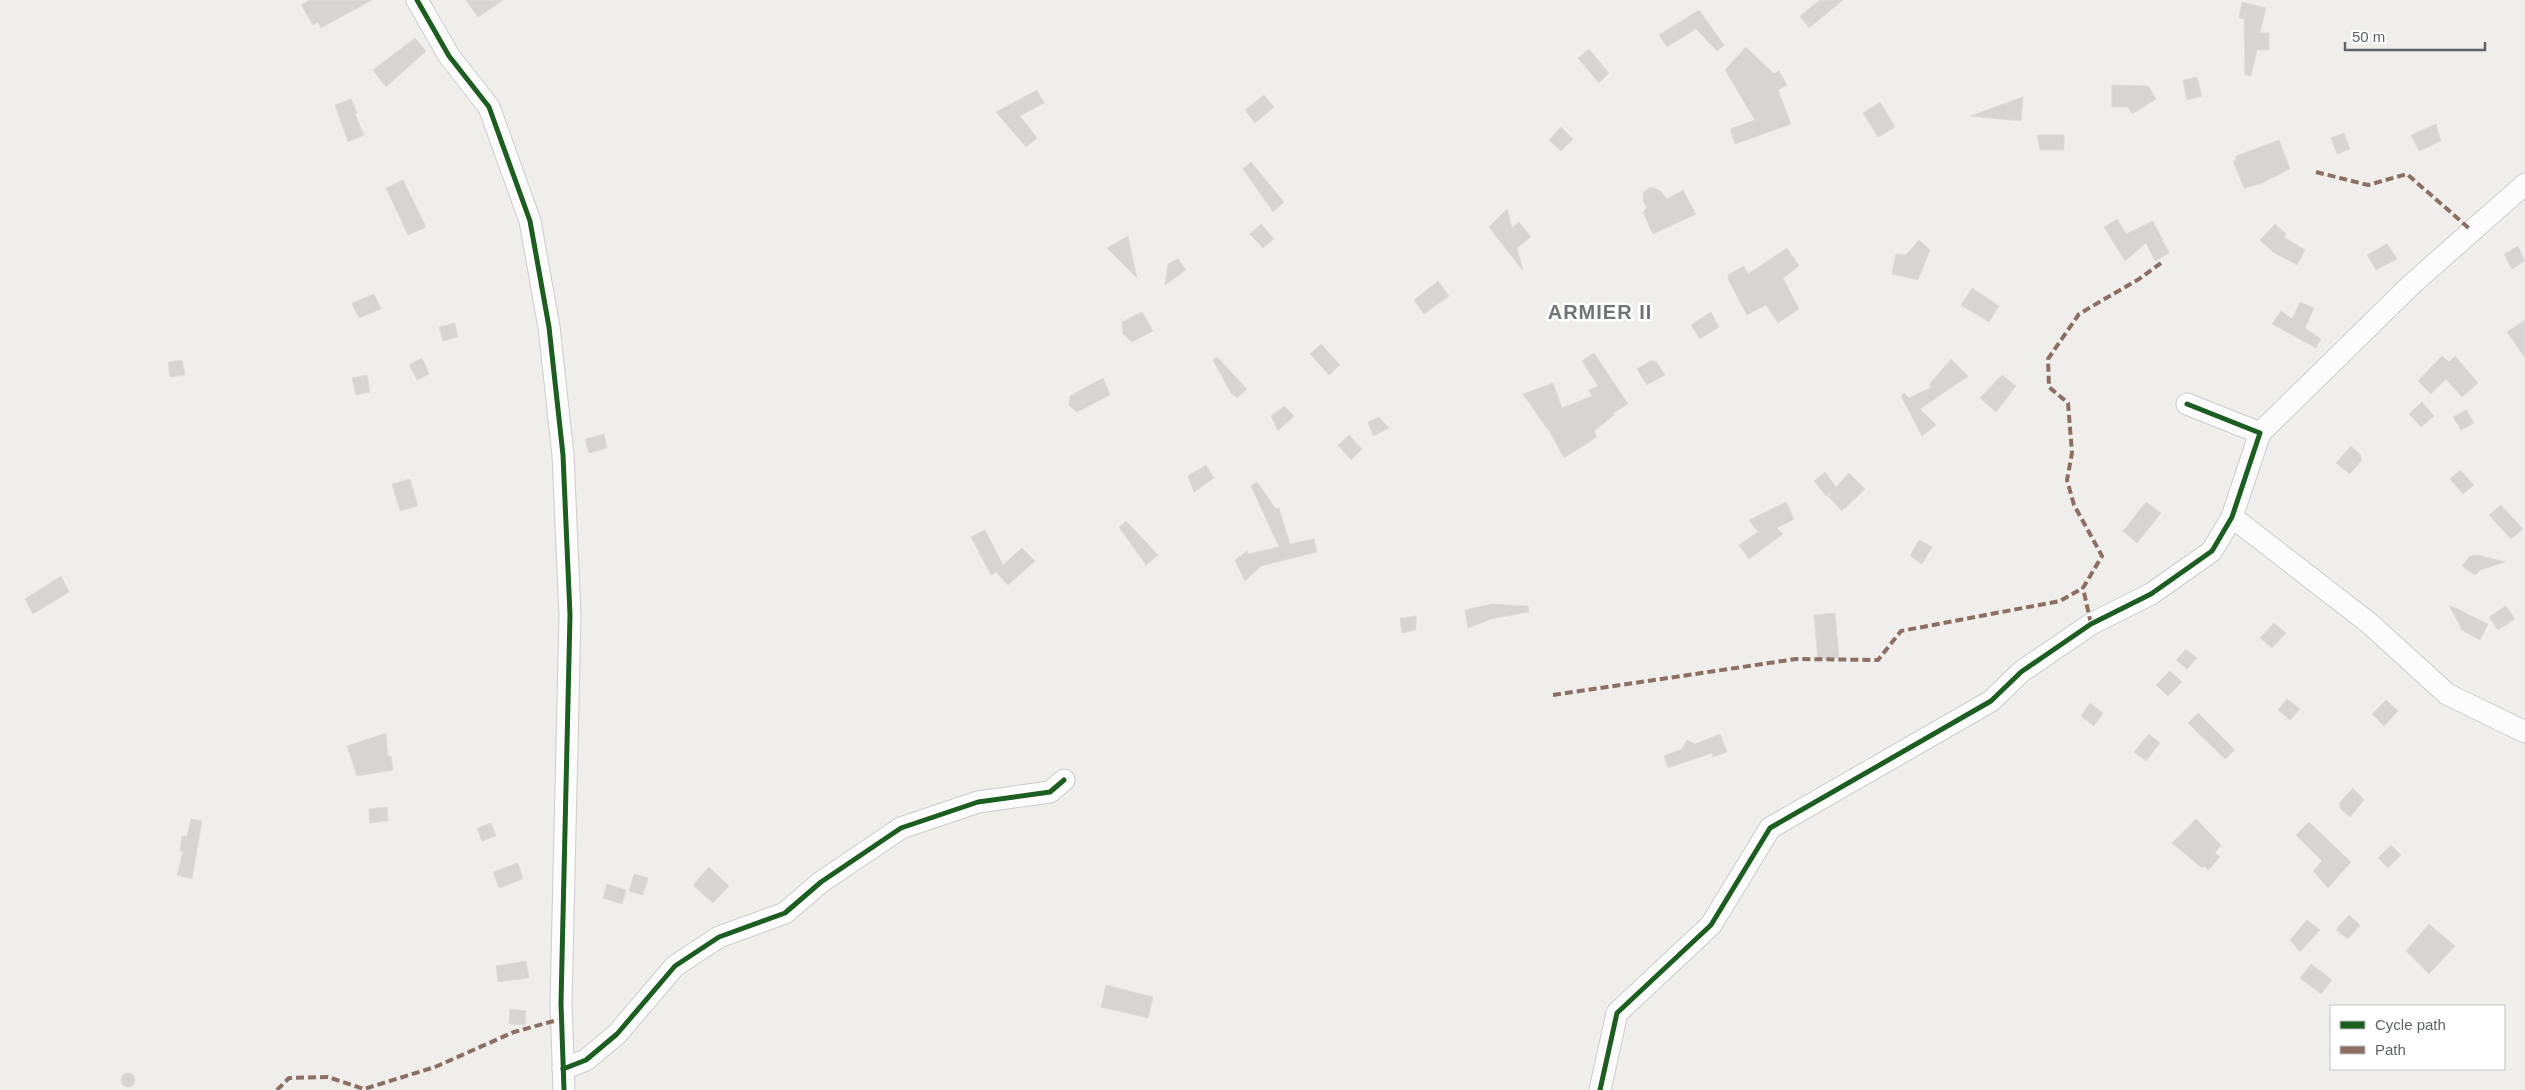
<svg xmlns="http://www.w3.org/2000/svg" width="2525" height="1090" font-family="Arial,sans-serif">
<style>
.building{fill:#d6d5d3;stroke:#deddd9}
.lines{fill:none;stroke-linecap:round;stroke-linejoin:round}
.street-casing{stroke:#cbcccc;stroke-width:23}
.street{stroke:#fdfcfc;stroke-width:21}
.quiet{stroke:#8d6e63;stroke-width:4;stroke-dasharray:8 4;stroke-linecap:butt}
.cycleway-casing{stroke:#fff;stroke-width:8}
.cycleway{stroke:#1b5e20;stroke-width:5}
.labels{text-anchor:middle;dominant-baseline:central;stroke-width:5;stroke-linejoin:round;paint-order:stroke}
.district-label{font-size:20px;font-weight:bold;letter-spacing:1px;fill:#70757a;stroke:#fff}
</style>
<rect width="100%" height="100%" fill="#efeeea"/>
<g class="building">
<polygon points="310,0 372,0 321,28 318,22 313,25 301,5"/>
<polygon points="466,0 503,0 478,17"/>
<polygon points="1820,0 1843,0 1809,28 1800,16"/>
<polygon points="2242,2 2266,8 2260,33 2269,33 2269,50 2257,50 2251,76 2245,75 2244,19 2239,18"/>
<polygon points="1699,10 1724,45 1717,51 1696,29 1667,47 1659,35"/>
<polygon points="415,38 426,51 386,87 373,70"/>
<polygon points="1746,47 1774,74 1779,71 1787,85 1778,90 1791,124 1735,144 1730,129 1755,120 1725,70"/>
<polygon points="1589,49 1609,73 1599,83 1578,58"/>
<polygon points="2197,77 2202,96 2187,100 2183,80"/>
<polygon points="2112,85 2148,86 2156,99 2132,114 2128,107 2112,107"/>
<polygon points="1037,90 1044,103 1020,116 1037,138 1026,147 996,112"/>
<polygon points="1264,95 1274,107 1255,123 1245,110"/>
<polygon points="2023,97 2021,121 1970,116"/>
<polygon points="351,99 357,113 355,114 364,135 348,142 335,105"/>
<polygon points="1880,102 1895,127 1878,137 1863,113"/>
<polygon points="2436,124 2441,141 2419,151 2411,135"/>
<polygon points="1561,127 1573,139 1561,151 1549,140"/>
<polygon points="2344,133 2350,149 2337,154 2331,138"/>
<polygon points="2037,135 2064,135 2064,150 2040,150"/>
<polygon points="2279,140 2290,169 2262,183 2244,188 2233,161 2236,160 2236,156"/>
<polygon points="1251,162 1284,202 1273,212 1243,169"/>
<polygon points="403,180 426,227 408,235 386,188"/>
<polygon points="1650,187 1659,190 1667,199 1683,190 1696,214 1653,234 1643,212 1647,208 1643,200 1643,193"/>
<polygon points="1507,209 1512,228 1519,222 1531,237 1517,248 1523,271 1489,227"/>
<polygon points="2117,219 2126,234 2153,221 2169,253 2155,261 2146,243 2125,261 2104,227"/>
<polygon points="1261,224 1274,239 1263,248 1250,234"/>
<polygon points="2275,224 2286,234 2284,237 2305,250 2297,265 2273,252 2260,240"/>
<polygon points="1128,236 1137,278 1107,248"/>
<polygon points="1919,240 1930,250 1918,280 1892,274 1896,254 1906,255"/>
<polygon points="2387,244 2397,259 2376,270 2367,255"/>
<polygon points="2518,246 2525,261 2512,269 2504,254"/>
<polygon points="1787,248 1799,266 1783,278 1799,309 1778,323 1766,305 1747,315 1728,279 1728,275 1744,266 1748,274"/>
<polygon points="1178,259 1186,270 1165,285 1168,264"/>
<polygon points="1438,281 1449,296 1424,314 1414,300"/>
<polygon points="1972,288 1999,306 1989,322 1961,305"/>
<polygon points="374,294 381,309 359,318 352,303"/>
<polygon points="2300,302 2314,308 2305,328 2321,339 2316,348 2272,324 2281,311 2292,319"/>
<polygon points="1142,312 1153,331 1132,342 1123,334 1122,322"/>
<polygon points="1711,312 1719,327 1700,339 1691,325"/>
<polygon points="2525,320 2525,358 2507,332"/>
<polygon points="455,323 458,337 443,341 439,327"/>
<polygon points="1321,344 1340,365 1329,375 1310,354"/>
<polygon points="1594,353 1628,404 1613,413 1614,415 1594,431 1597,437 1564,458 1551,434 1523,394 1553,383 1562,408 1592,396 1589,390 1598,386 1582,361"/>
<polygon points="2442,356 2449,362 2455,356 2478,383 2462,397 2446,379 2431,394 2418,381"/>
<polygon points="1217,357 1247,389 1237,398 1231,393 1213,360"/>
<polygon points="422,358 429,374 417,380 409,365"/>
<polygon points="1951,359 1968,376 1920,409 1936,425 1922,436 1901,396 1904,393 1909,398 1932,387 1929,385"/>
<polygon points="182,360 185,375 170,377 168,362"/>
<polygon points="1650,361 1656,361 1665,375 1647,385 1637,369"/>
<polygon points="367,375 370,392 356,395 352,378"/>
<polygon points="2002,375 2016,386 1996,412 1980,398"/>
<polygon points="1103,378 1110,395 1077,412 1069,405 1070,396"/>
<polygon points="2422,402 2434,416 2421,427 2409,414"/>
<polygon points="1284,406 1294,416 1278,431 1271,416"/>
<polygon points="2466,410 2474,423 2461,430 2453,417"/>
<polygon points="1379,417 1389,428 1373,436 1368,422"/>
<polygon points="604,434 607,448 589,453 585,439"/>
<polygon points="1349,435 1362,449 1351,460 1338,445"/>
<polygon points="2351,446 2361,455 2361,461 2350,474 2336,463"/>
<polygon points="1206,465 1214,478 1194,492 1188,476"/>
<polygon points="2460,470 2474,485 2463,494 2450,479"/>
<polygon points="1825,472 1836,487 1849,473 1865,489 1842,511 1828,496 1832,491 1826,496 1814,481"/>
<polygon points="410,479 418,506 400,511 392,484"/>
<polygon points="1257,482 1276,509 1279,508 1290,544 1314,539 1317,552 1261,566 1245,581 1235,560 1247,551 1248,554 1279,547 1251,486"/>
<polygon points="1786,502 1794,519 1777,528 1783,534 1749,559 1739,545 1758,532 1749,520"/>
<polygon points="2146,502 2161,513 2137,543 2123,531"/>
<polygon points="2501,505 2523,529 2511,539 2489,515"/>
<polygon points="1126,521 1158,555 1146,565 1119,527"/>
<polygon points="985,530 1003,565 1022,548 1035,561 1008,585 996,572 991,575 971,537"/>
<polygon points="1919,540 1932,547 1922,564 1910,556"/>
<polygon points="2478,555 2505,562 2480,570 2475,575 2462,566 2470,556"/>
<polygon points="61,576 69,592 33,614 25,599"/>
<polygon points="1492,604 1528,606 1529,612 1491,619 1468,628 1465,610"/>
<polygon points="2449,605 2488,624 2480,640 2462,630"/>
<polygon points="2506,606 2515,619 2498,630 2489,617"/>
<polygon points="1835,613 1839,658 1818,660 1814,615"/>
<polygon points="1416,616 1416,630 1402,633 1400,618"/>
<polygon points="2274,623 2286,633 2272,648 2260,638"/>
<polygon points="2186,649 2197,658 2187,669 2176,660"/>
<polygon points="2170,671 2182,682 2168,696 2156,685"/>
<polygon points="2287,699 2300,709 2290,720 2278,710"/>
<polygon points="2386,700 2398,711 2384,726 2372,714"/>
<polygon points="2090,703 2103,713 2094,726 2081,716"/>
<polygon points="2198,713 2235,750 2225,759 2188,723"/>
<polygon points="386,733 388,756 391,756 393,770 357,776 347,746"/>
<polygon points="1720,734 1727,752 1713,757 1712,753 1668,768 1664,756 1682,749 1687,740 1695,744"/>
<polygon points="2149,734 2160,743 2146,761 2134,752"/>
<polygon points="2353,788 2364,800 2350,817 2340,808 2340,802"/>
<polygon points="387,807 388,821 370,823 369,809"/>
<polygon points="191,819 202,821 192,879 177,875 183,852 180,851 182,836 187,836"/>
<polygon points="2196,819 2221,845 2215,853 2220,857 2208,870 2204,866 2202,868 2172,843"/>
<polygon points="2309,822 2351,862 2328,888 2313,871 2322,861 2296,835"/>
<polygon points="491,823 496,836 482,841 477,828"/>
<polygon points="2391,845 2401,855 2388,868 2378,858"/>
<polygon points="518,863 523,879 499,888 493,872"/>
<polygon points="709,867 729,886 713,903 693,885"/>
<polygon points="634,874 648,878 643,895 629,891"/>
<polygon points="607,884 626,890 622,904 603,898"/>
<polygon points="2349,915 2360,925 2348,939 2336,930"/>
<polygon points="2307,920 2320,930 2300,952 2290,940"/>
<polygon points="2429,924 2455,946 2429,974 2406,951"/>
<polygon points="526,961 529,978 498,982 496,966"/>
<polygon points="2311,964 2332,980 2321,994 2300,978"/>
<polygon points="1106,985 1153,997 1148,1018 1101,1007"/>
<polygon points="510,1009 526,1011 525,1025 509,1024"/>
<circle cx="128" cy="1080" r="7"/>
</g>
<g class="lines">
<defs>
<g id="street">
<polyline points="417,0 449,56 489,107 530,221 549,327 563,455 570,615 561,1003 564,1090"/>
<polyline points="2260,433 2412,284 2525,184"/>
<polyline points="2232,517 2369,623 2447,694 2525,732"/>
<polyline points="563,1069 586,1060 617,1034 675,966 719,937 785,913 821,882 901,828 978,802 1050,792 1064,780"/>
<polyline points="1600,1090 1617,1013 1711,925 1770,828 1991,701 2021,672 2091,624 2151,594 2212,551 2232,517 2260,433 2187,404"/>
</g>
</defs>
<use href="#street" class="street-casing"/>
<use href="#street" class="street"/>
<g class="quiet">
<polyline points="2316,172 2368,185 2407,174 2471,230"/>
<polyline points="2091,624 2083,588 2102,556 2074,505 2067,480 2072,453 2068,403 2049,387 2048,359 2079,314 2139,279 2161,263"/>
<polyline points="1553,695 1796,659 1878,660 1901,631 2060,601 2083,588"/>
<polyline points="277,1090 289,1078 328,1077 364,1089 435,1067 514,1032 561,1019"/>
</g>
<defs>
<g id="cycleway">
<polyline points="417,0 449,56 489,107 530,221 549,327 563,455 570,615 561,1003 564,1090"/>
<polyline points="563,1069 586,1060 617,1034 675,966 719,937 785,913 821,882 901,828 978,802 1050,792 1064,780"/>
<polyline points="1600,1090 1617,1013 1711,925 1770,828 1991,701 2021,672 2091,624 2151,594 2212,551 2232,517 2260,433 2187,404"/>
</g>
</defs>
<use href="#cycleway" class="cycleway-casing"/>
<use href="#cycleway" class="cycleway"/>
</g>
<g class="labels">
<g class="district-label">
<text x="1600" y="312">ARMIER II</text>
</g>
</g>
<rect x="2330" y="1005" width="175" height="65" fill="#ffffff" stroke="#bfc1c3"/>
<rect x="2340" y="1021" width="25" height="8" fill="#1b5e20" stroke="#bfc1c3"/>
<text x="2375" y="1030" font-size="15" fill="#5f6368">Cycle path</text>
<rect x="2340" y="1046" width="25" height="8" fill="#8d6e63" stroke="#bfc1c3"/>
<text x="2375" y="1055" font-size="15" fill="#5f6368">Path</text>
<path d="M2345 42v8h140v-8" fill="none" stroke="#5f6368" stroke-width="2.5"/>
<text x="2352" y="42" font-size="15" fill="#5f6368" stroke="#ffffff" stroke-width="4" paint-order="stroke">50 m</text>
</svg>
